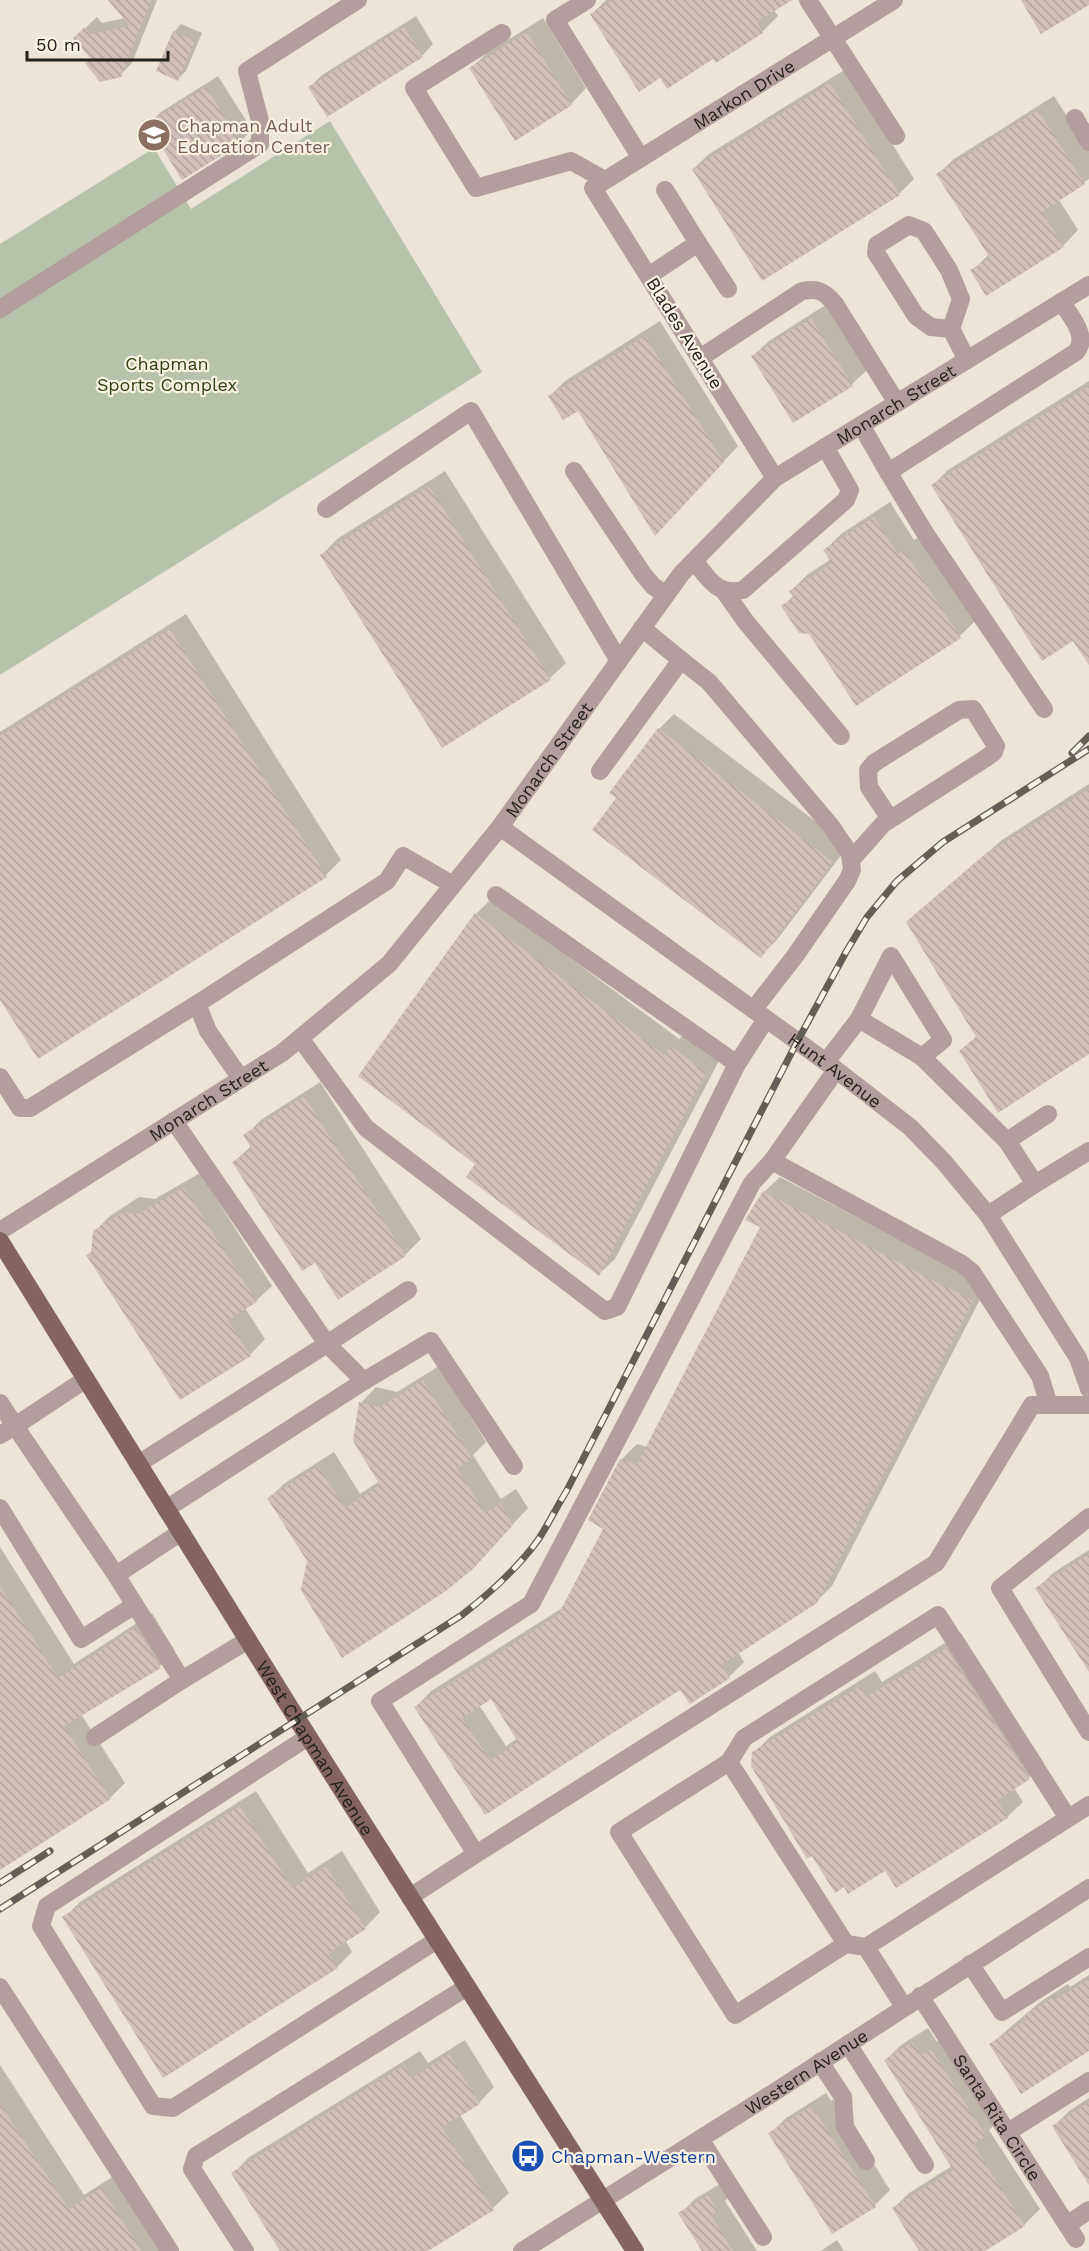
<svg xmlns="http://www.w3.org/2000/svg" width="1089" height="2251" font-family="'Work Sans',sans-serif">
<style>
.green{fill:#b6c3aa}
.shadow{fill:#0003;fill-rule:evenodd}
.building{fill:url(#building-back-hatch);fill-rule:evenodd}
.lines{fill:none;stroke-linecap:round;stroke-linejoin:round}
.minor{stroke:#b29e9e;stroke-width:18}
.major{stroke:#856363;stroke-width:18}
.rail-casing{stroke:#635f57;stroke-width:7}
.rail{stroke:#f9f2e3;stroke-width:4.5;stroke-dasharray:14;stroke-linecap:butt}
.labels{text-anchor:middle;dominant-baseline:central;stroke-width:4.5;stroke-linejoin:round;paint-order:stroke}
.street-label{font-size:18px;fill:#23211b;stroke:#f9f2e3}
.education-label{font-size:18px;fill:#785e54;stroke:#f9f2e3;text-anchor:start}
.park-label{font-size:18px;fill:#2d430f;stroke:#f9f2e3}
.transit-label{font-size:18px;fill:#164399;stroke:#f9f2e3;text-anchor:start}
</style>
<defs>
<pattern id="building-back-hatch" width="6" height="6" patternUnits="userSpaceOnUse" patternTransform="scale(1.5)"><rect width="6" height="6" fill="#d1bfba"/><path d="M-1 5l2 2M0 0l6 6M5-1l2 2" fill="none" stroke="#b3a49f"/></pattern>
</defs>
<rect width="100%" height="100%" fill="#ece4d6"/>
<polygon class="green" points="330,121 482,372 0,675 0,244 154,148 191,209"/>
<g class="shadow">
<polygon points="110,0 157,0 132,63 120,75 92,59 75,38 97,17 102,23 125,18"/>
<polygon points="606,0 785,0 774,10 778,16 762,32 716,61 714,57 661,76 592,14"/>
<polygon points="416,16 433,44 422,56 310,87 322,75"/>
<polygon points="543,18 586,88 571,104 471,68 487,53"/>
<polygon points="181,24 202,33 186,71 178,79 174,32"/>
<polygon points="846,69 914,179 899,194 693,169 709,154"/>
<polygon points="218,76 252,130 240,142 149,124 161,112"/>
<polygon points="1054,96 1089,151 1089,179 1059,200 1078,230 1063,246 972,271 989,254 938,174 954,159"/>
<polygon points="827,304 868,369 852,384 794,421 753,356 769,341"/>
<polygon points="660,321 738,446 671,518 578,409 550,396 565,381"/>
<polygon points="1089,381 1089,663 1074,639 933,485 948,470"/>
<polygon points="445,471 566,663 550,678 442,746 322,555 337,539"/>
<polygon points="890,502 914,540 920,536 975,621 960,636 810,632 783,606 794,595 791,591 807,575 831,559 825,550 841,534"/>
<polygon points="186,614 341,860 326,875 0,997 0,732"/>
<polygon points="674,714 848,846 776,941 760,956 618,798 659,729"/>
<polygon points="1089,784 1089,1053 961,1051 977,1036 908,922 1002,840"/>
<polygon points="491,899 679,1039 687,1031 721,1057 615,1259 599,1274 477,1164 476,914"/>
<polygon points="320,1082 421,1239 405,1255 339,1297 315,1261 234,1162 252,1145 245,1136 261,1120"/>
<polygon points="200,1173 272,1286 256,1301 245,1308 265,1339 250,1355 93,1251 94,1232 110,1216 139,1197 155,1199"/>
<path d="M780,1177L987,1286L832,1586L816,1602L738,1652L744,1662L729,1677L681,1688L485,1813L416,1707L431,1691L564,1607L605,1528L621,1460L637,1444L647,1447L762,1227L764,1192ZM491,1697L518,1738L506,1746L479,1705Z"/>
<polygon points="439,1366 486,1442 473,1455 501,1499 516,1489 528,1508 472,1568 309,1561 269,1498 285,1483 334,1452 360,1494 380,1481 361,1403 376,1387 397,1392"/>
<polygon points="0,1547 74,1664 152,1613 175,1651 160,1666 81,1714 125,1783 110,1798 0,1868"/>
<polygon points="1089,1550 1089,1669 1037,1589 1053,1573"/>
<polygon points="961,1633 1044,1763 1029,1778 1014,1788 1023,1802 1007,1817 885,1869 754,1753 770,1737 875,1671 882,1682"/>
<polygon points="256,1791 308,1873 342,1851 380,1912 365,1928 345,1940 352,1952 337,1967 64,1918 80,1902"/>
<polygon points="1089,1975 1089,2049 991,2044 1040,2002 1068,1984 1070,1987"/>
<polygon points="928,2028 937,2042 947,2035 1000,2119 989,2130 1040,2209 1024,2225 982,2251 921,2251 894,2208 909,2193 952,2166 886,2060 901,2045"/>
<polygon points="465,2040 494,2087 479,2103 460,2115 509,2193 493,2208 425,2251 281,2251 233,2174 248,2158 420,2051 428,2063"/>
<polygon points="0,2065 84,2195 117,2174 167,2251 0,2251"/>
<polygon points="826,2093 831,2101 833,2099 890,2190 875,2205 770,2134 786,2118"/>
<polygon points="1089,2098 1089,2182 1054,2126 1069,2111"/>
<polygon points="723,2182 731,2195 725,2201 757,2251 704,2251 680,2214 695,2199"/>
<polygon points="837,2240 844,2251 821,2251"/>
</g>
<g class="building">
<polygon points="108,0 151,0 121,77 100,82 85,63 91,59 73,38 85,27 90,34 130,26"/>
<polygon points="613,0 792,0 757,22 763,33 716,63 713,59 667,89 660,78 639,92 590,14"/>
<polygon points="1021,0 1089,0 1089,5 1041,34"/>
<polygon points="404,27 423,57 327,117 308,87"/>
<polygon points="173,31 195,41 178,81 156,71"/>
<polygon points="527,32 572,105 515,141 469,68"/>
<polygon points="830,83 900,195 762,281 692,169"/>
<polygon points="206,87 241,143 182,180 147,123"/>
<polygon points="1038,110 1085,184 1042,212 1064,247 986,296 970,270 990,258 936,174"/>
<polygon points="811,318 853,386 793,423 751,356"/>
<polygon points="645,336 724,462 655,536 578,411 563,420 548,396"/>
<polygon points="1089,386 1089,665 1073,641 1042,661 931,485"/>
<polygon points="429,486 551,680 442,748 320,555"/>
<polygon points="874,517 898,554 904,550 961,638 856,706 809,634 799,633 781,606 794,597 789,591 832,563 823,550"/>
<polygon points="170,629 327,877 38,1059 0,1000 0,736"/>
<polygon points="658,728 833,862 761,958 592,830 616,798 609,793"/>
<polygon points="1089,789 1089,1054 998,1113 959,1051 976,1037 906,922 984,855"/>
<polygon points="475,913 664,1055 671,1046 706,1073 599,1276 466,1177 475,1164 358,1076"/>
<polygon points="304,1096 406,1256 338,1300 315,1263 302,1271 232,1162 252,1149 243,1135"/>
<polygon points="184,1187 257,1302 228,1320 251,1356 180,1400 86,1255 91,1252 93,1231 123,1212 138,1214"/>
<path d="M763,1191L973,1301L817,1603L721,1665L730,1678L690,1704L680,1690L485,1815L414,1707L558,1615L603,1529L588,1520L620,1459L637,1464L760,1227L745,1220ZM491,1699L518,1742L490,1760L462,1718Z"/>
<polygon points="423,1380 472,1459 457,1468 485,1513 500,1503 513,1525 473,1569 446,1591 342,1658 301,1590 307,1561 267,1498 318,1466 345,1508 380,1485 353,1441 359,1402 380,1407"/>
<polygon points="1089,1554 1089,1672 1035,1588"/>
<polygon points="0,1586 58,1678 136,1627 161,1668 64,1726 111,1799 0,1870"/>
<polygon points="946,1648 1030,1779 997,1800 1008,1818 896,1888 885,1871 848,1894 844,1887 835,1893 812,1856 807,1859 751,1766 752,1752 860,1686 866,1697"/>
<polygon points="240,1806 292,1888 326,1866 366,1929 328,1953 338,1968 163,2078 62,1917"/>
<polygon points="1089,1979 1089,2051 1021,2094 989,2044 1026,2020 1023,2017 1053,1997 1055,2000"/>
<polygon points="912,2042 921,2056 931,2049 986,2136 973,2144 1025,2226 985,2251 919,2251 892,2208 953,2170 884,2060"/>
<polygon points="449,2054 480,2104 442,2127 494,2210 428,2251 280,2251 231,2173 404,2065 412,2078"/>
<polygon points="1089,2102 1089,2185 1052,2126"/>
<polygon points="0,2104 69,2209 101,2188 142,2251 0,2251"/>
<polygon points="810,2107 815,2115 817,2114 876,2207 832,2234 768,2133"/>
<polygon points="708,2195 718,2211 711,2215 733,2251 702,2251 678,2213"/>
</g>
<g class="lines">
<g class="minor">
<polyline points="587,0 555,20 641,158"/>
<polyline points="808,0 896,136"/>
<polyline points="502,33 414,88 476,188 571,161 605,180"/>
<polyline points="1075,118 1089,142"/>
<polyline points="665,190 698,243"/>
<polyline points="650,275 698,243 728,289"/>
<polyline points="0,309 260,144 260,121 247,71 358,0"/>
<polyline points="951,329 931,327 916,316 876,253 877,245 909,225 924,231 949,270 961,299 951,329 967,360"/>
<path d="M700,358L802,291C818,288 824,291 835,304L897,403"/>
<path d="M861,425L888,472L898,466L1076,352C1089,337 1071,316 1061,302"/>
<polyline points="574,471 643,574 653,586 666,595"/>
<polyline points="888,472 925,533 1044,709"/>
<path id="s1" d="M775,478L593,188L894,0"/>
<polyline points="326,509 471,411 619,661"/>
<path d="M694,561C709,579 717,596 743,590L846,500L850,490L825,447"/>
<polyline points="724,591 746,622 841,736"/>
<polyline points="681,660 709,682 831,826 850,854 852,870 847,881 795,956 754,1009"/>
<polyline points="600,771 681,660 642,628"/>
<path id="s2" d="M500,827L826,1062L910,1127L944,1162L988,1215L1078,1358L1089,1389"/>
<polyline points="851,860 883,824 986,758 994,752 996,746 973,709 959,710 874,763 868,770 869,787 890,819"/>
<polyline points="496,895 737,1064"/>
<polyline points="859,1019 891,956 943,1040 922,1057"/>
<polyline points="300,1038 366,1128 605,1311 617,1307 737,1064 766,1019"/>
<polyline points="826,1062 859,1019 922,1057 1007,1141 1035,1184 988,1215"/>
<polyline points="836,1070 772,1161 962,1264 972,1272 1040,1376 1049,1405"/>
<polyline points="0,1077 20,1108 30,1108 197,1004"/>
<polyline points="241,1079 208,1031 197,1004 387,881 403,856 453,885"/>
<polyline points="174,1121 327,1344 408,1290"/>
<polyline points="1007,1141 1048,1114"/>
<polyline points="772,1161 752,1183 531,1604 380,1701 476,1854 936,1563 1032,1405 1089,1405"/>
<polyline points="1035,1184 1089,1151"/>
<path id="s3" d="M0,1231L282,1053L389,964L500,827L681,574L775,478L1089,285"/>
<polyline points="86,1379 15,1426 116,1575"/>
<polyline points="0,1403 15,1426 0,1435"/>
<polyline points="138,1464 327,1344 364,1381"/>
<polyline points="0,1508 81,1639 135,1605"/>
<polyline points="166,1509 364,1381 431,1341 514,1466"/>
<polyline points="1089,1517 1000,1588 1089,1732"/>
<polyline points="181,1532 116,1575 182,1680 248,1640"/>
<polyline points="95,1737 182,1680"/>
<polyline points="308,1737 47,1906 41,1926 153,2106 173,2108 437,1940"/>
<polyline points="729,1762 846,1944"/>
<polyline points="410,1897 476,1854"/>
<polyline points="866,1947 846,1944 735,2015 619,1832 729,1762 744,1738 938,1615 1068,1818"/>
<polyline points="970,1964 1002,2012 1089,1957"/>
<polyline points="0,1987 170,2251"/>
<path id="s4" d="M920,1996L1076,2239"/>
<polyline points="904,2007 866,1947 1089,1805"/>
<polyline points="848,2044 925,2165"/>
<polyline points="820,2062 843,2097 845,2127 866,2161"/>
<polyline points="1008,2132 1089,2081"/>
<polyline points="700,2139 763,2237"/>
<polyline points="1067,2225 1089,2210"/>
<polyline points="245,2251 192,2169 196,2156 467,1987"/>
<path id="s5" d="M522,2251L773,2093L1089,1888"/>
</g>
<path class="major" id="s6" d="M0,1241L297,1719L635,2251"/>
<defs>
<g id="rail">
<polyline points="1072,753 1089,736"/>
<polyline points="0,1883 50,1851"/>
<path d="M0,1909L462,1615C490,1593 517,1569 538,1540C548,1525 556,1508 566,1492L797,1042L846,952L867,917L897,881L943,842L1089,749"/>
</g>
</defs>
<use href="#rail" class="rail-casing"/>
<use href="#rail" class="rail"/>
</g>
<defs>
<symbol id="school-disc" viewBox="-11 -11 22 22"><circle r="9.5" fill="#8d6e63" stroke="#f9f2e3"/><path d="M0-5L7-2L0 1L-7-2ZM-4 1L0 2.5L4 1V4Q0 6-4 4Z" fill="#fff"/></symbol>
<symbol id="bus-disc" viewBox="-11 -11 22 22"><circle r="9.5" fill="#1a4fb4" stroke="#f9f2e3"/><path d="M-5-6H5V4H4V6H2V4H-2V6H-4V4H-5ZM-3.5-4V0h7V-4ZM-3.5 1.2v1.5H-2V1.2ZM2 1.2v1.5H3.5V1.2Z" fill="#fff"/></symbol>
</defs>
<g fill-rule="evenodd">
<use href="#school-disc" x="135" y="116" width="38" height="38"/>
<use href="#bus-disc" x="509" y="2137" width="38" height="38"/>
</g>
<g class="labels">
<g class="street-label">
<text stroke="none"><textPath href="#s1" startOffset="520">Markon Drive</textPath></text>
<text transform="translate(685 333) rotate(58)">Blades Avenue</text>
<text stroke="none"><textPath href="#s3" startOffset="1236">Monarch Street</textPath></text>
<text stroke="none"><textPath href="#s3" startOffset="732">Monarch Street</textPath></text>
<text stroke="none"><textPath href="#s2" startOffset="414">Hunt Avenue</textPath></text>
<text stroke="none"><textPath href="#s3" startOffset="246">Monarch Street</textPath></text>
<text stroke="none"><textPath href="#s6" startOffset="597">West Chapman Avenue</textPath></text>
<text stroke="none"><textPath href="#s5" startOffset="336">Western Avenue</textPath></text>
<text stroke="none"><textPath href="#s4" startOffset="144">Santa Rita Circle</textPath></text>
</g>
<g class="education-label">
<text x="177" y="125">Chapman Adult<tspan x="177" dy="21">Education Center</tspan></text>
</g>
<g class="park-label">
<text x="167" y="363">Chapman<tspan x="167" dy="21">Sports Complex</tspan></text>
</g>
<g class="transit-label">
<text x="551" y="2156">Chapman-Western</text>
</g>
</g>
<path d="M27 51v9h141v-9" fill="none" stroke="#23211b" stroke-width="3"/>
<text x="36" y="51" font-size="18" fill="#23211b" stroke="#f9f2e3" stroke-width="4.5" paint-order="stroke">50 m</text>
</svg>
